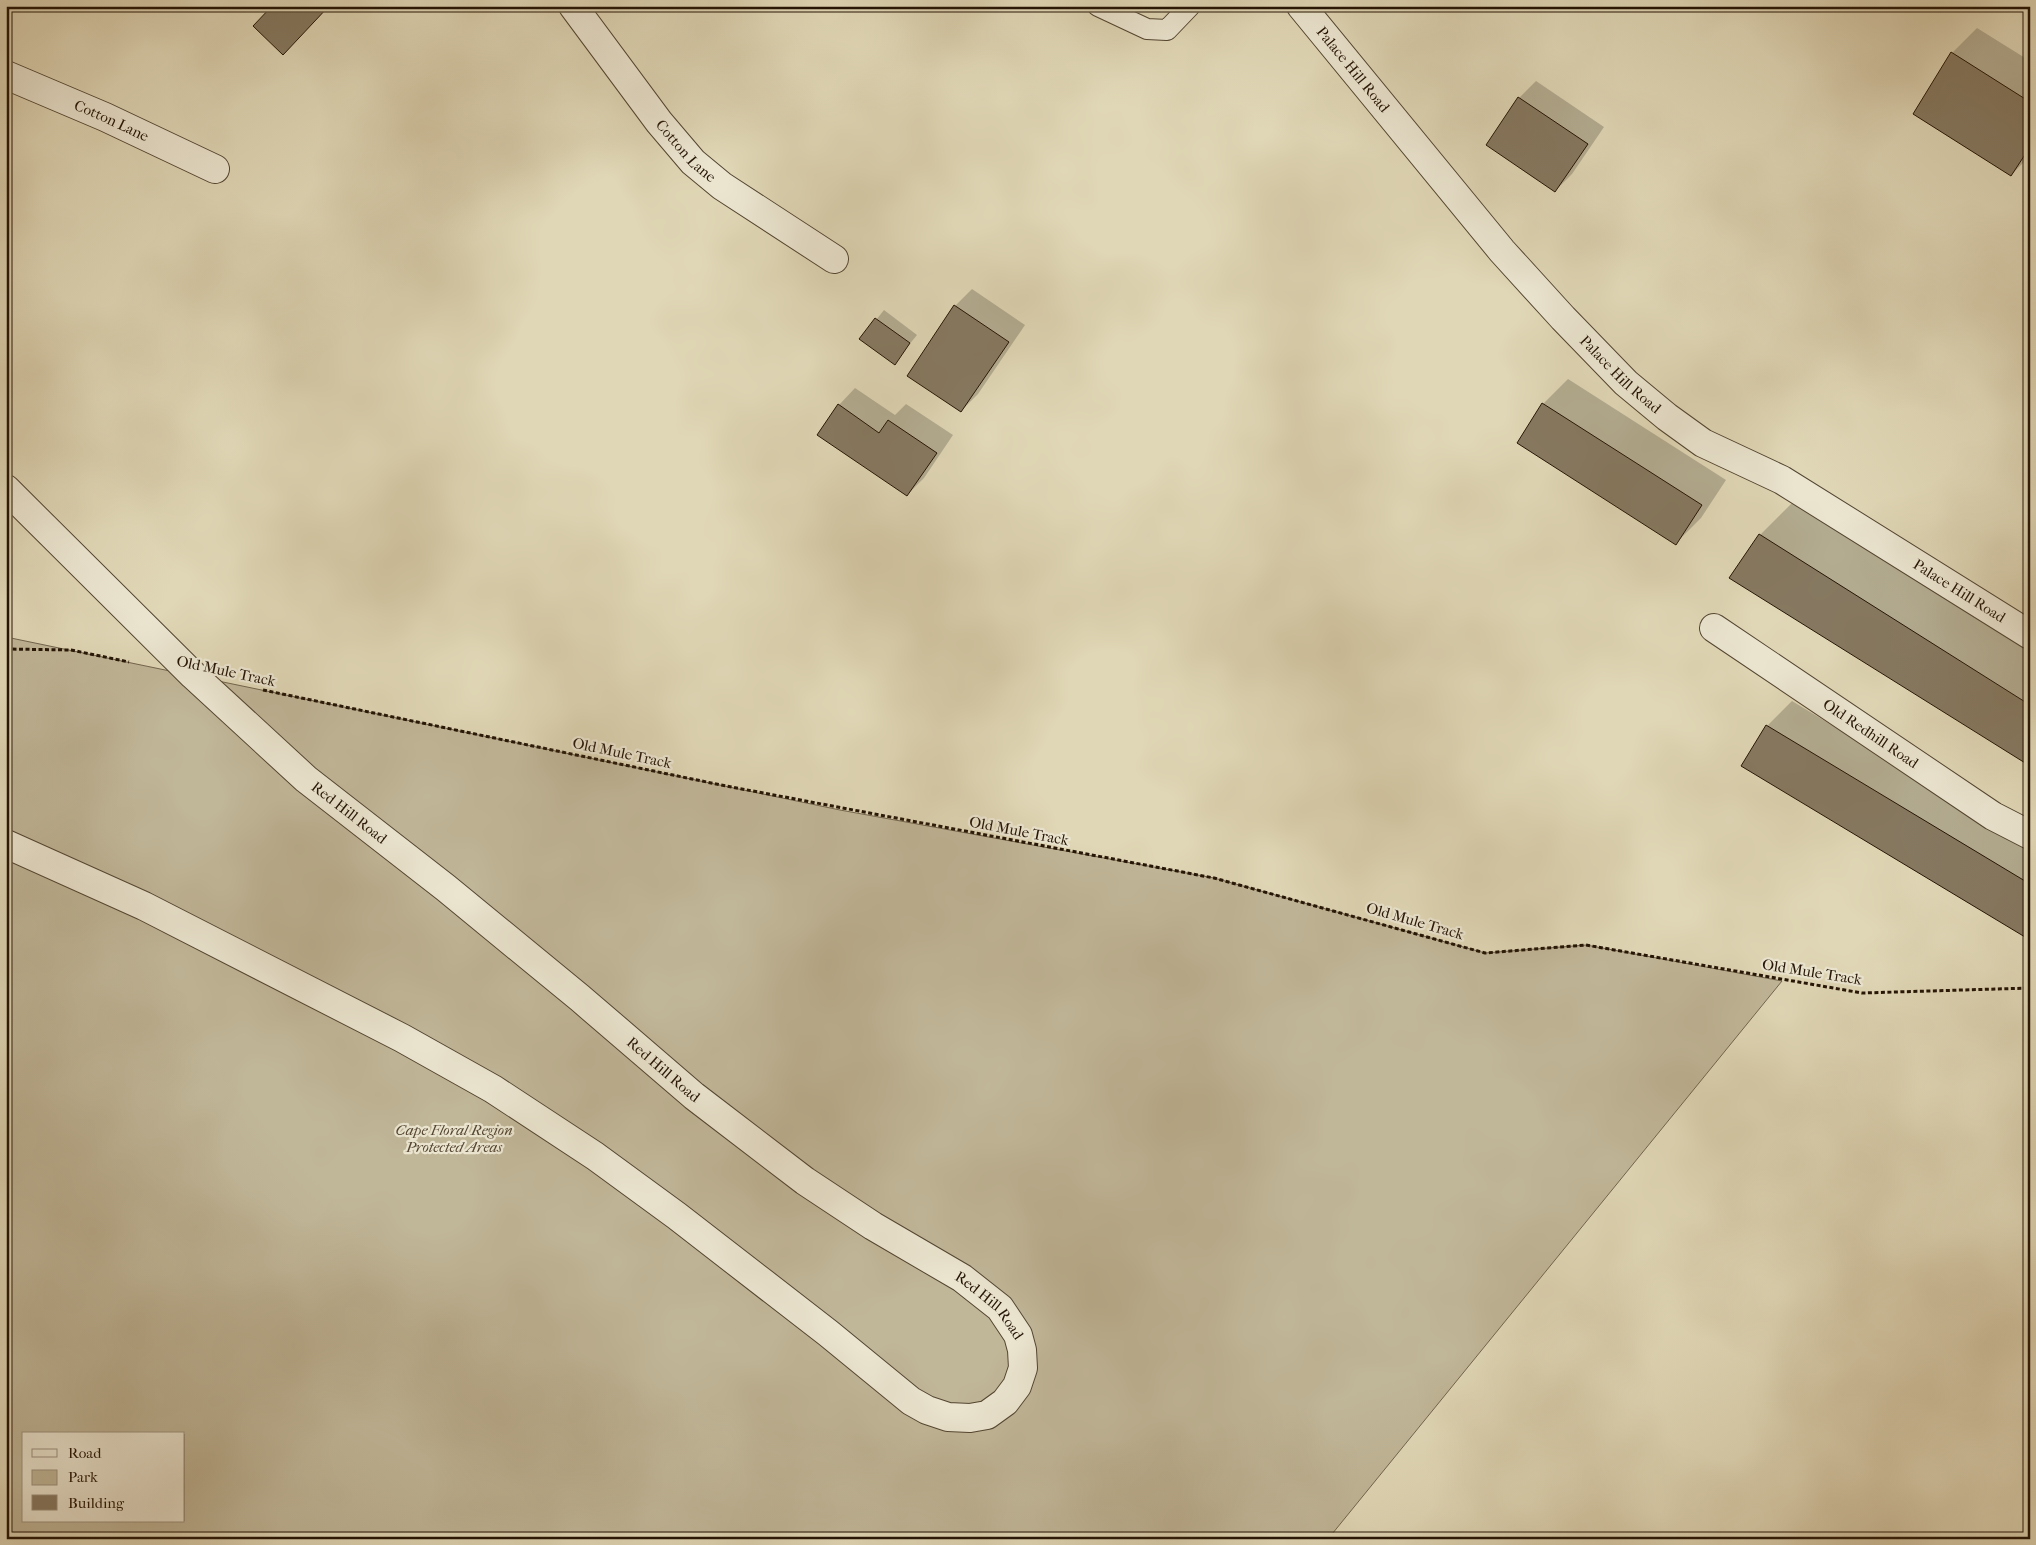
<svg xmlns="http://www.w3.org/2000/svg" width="2036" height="1545" font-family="'IM FELL French Canon',serif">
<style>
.green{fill:#c0b698;stroke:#72654e;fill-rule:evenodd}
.shadow{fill:#0003}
.building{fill:#867961;stroke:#241405}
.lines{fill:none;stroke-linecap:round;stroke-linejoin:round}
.service-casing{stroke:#534531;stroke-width:22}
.minor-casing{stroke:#534531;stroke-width:30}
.tertiary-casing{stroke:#534531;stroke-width:30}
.path{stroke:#241405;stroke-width:3;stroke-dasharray:4 2.5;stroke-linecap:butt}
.service{stroke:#ebe5d0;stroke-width:20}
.minor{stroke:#ebe5d0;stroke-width:28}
.tertiary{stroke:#ebe5d0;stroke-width:28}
.labels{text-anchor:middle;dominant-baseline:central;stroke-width:4.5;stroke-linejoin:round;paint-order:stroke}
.street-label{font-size:15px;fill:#241405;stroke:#ebe5d0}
.park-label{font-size:15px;font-style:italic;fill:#534531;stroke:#ebe5d0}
</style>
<rect width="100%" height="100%" fill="#e0d7b6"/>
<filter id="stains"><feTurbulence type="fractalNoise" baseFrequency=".004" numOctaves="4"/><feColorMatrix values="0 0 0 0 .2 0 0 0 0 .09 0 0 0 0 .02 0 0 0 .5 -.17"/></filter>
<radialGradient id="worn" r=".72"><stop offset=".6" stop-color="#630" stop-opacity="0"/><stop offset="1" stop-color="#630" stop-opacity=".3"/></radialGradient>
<path class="green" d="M6,637L840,810L1214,878L1485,953L1586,945L1782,981L1328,1539H6ZM24,1434H184V1521H24Z"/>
<g class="shadow">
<polygon points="1977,28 2030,61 2030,156 2011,175 1952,53"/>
<polygon points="1536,81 1604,127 1572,174 1555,191 1519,98"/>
<polygon points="972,289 1025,325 978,394 961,411 955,306"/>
<polygon points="884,310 917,335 894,363 861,339"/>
<polygon points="1568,379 1726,480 1701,518 1676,543 1543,404"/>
<polygon points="855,388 895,415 906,404 953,435 924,478 907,495 839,405"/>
<polygon points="1792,503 2030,652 2030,765 1760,535"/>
<polygon points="1792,701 2030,845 2030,938 1767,726"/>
</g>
<g class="building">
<polygon points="272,6 329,6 283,55 253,26"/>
<polygon points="1951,52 2030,102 2030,147 2011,176 1913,114"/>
<polygon points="1518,97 1588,144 1555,192 1486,145"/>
<polygon points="954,305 1009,342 961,412 907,376"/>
<polygon points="875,318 910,343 895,365 859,339"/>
<polygon points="1542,403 1702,505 1676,545 1517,443"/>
<polygon points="838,404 879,433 888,420 937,453 907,496 817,435"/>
<polygon points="1759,534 2030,705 2030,766 1729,578"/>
<polygon points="1766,725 2030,884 2030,940 1741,766"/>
</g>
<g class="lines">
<defs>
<polyline id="service" points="1098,6 1147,29 1167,30 1190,6"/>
<g id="minor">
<path id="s1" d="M573,6L659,122L693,162L722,186L834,259"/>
<path id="s2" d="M1301,6L1502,251L1563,318L1626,383L1667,417L1703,443L1782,480L2030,635"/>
<path id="s3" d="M6,75L105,117L215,169"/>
<path id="s4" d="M1714,628L1993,816L2030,835"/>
</g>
<g id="tertiary">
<path id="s5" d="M6,489L193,675L306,779L446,888L580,998L694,1096L805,1181L873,1226L962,1278L1000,1308L1018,1335L1022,1350L1023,1368L1017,1386L1005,1402L987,1415L970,1418L948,1417L927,1410L911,1401L828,1333L677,1216L595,1156L493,1089L402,1038L144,906L6,844"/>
</g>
</defs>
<use href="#service" class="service-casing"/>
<use href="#minor" class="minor-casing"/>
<use href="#tertiary" class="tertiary-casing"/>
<g class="path">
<polyline points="6,649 71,650 129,662"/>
<polyline points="263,690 721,785 1214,878 1485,953 1586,945 1862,993 2030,988"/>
</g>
<use href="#service" class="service"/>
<use href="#minor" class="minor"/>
<use href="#tertiary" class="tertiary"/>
</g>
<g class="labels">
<g class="street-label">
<text stroke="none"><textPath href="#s2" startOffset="82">Palace Hill Road</textPath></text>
<text stroke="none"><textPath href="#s3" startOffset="115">Cotton Lane</textPath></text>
<text stroke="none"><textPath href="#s1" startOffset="184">Cotton Lane</textPath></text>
<text stroke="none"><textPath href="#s2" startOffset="488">Palace Hill Road</textPath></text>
<text stroke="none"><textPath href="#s2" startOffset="892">Palace Hill Road</textPath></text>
<text transform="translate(226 671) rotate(12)">Old Mule Track</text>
<text stroke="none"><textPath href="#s4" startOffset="189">Old Redhill Road</textPath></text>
<text transform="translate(622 753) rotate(12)">Old Mule Track</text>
<text stroke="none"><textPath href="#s5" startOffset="472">Red Hill Road</textPath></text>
<text transform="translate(1019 831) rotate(11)">Old Mule Track</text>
<text transform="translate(1415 921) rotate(16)">Old Mule Track</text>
<text transform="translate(1812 972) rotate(9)">Old Mule Track</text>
<text stroke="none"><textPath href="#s5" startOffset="878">Red Hill Road</textPath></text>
<text stroke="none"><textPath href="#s5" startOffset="1282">Red Hill Road</textPath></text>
</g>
<g class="park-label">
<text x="454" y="1130">Cape Floral Region<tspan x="454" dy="17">Protected Areas</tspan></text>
</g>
</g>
<rect width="2036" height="1545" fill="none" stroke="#e0d7b6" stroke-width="25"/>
<rect x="8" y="8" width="2021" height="1530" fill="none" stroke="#241405" stroke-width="2.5"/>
<rect x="12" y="12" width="2011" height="1520" fill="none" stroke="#241405"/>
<rect x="22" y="1432" width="162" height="90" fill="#ebe5d0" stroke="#9b917f"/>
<rect x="32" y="1449" width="25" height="8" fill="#ebe5d0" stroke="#9b917f"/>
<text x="68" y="1458" font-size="15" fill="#241405">Road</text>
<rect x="32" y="1470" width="25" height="15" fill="#c0b698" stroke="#9b917f"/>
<text x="68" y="1482" font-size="15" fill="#241405">Park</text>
<rect x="32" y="1495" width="25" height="15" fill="#867961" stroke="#9b917f"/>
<text x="68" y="1508" font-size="15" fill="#241405">Building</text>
<rect width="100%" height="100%" filter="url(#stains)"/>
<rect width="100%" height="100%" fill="url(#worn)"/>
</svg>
